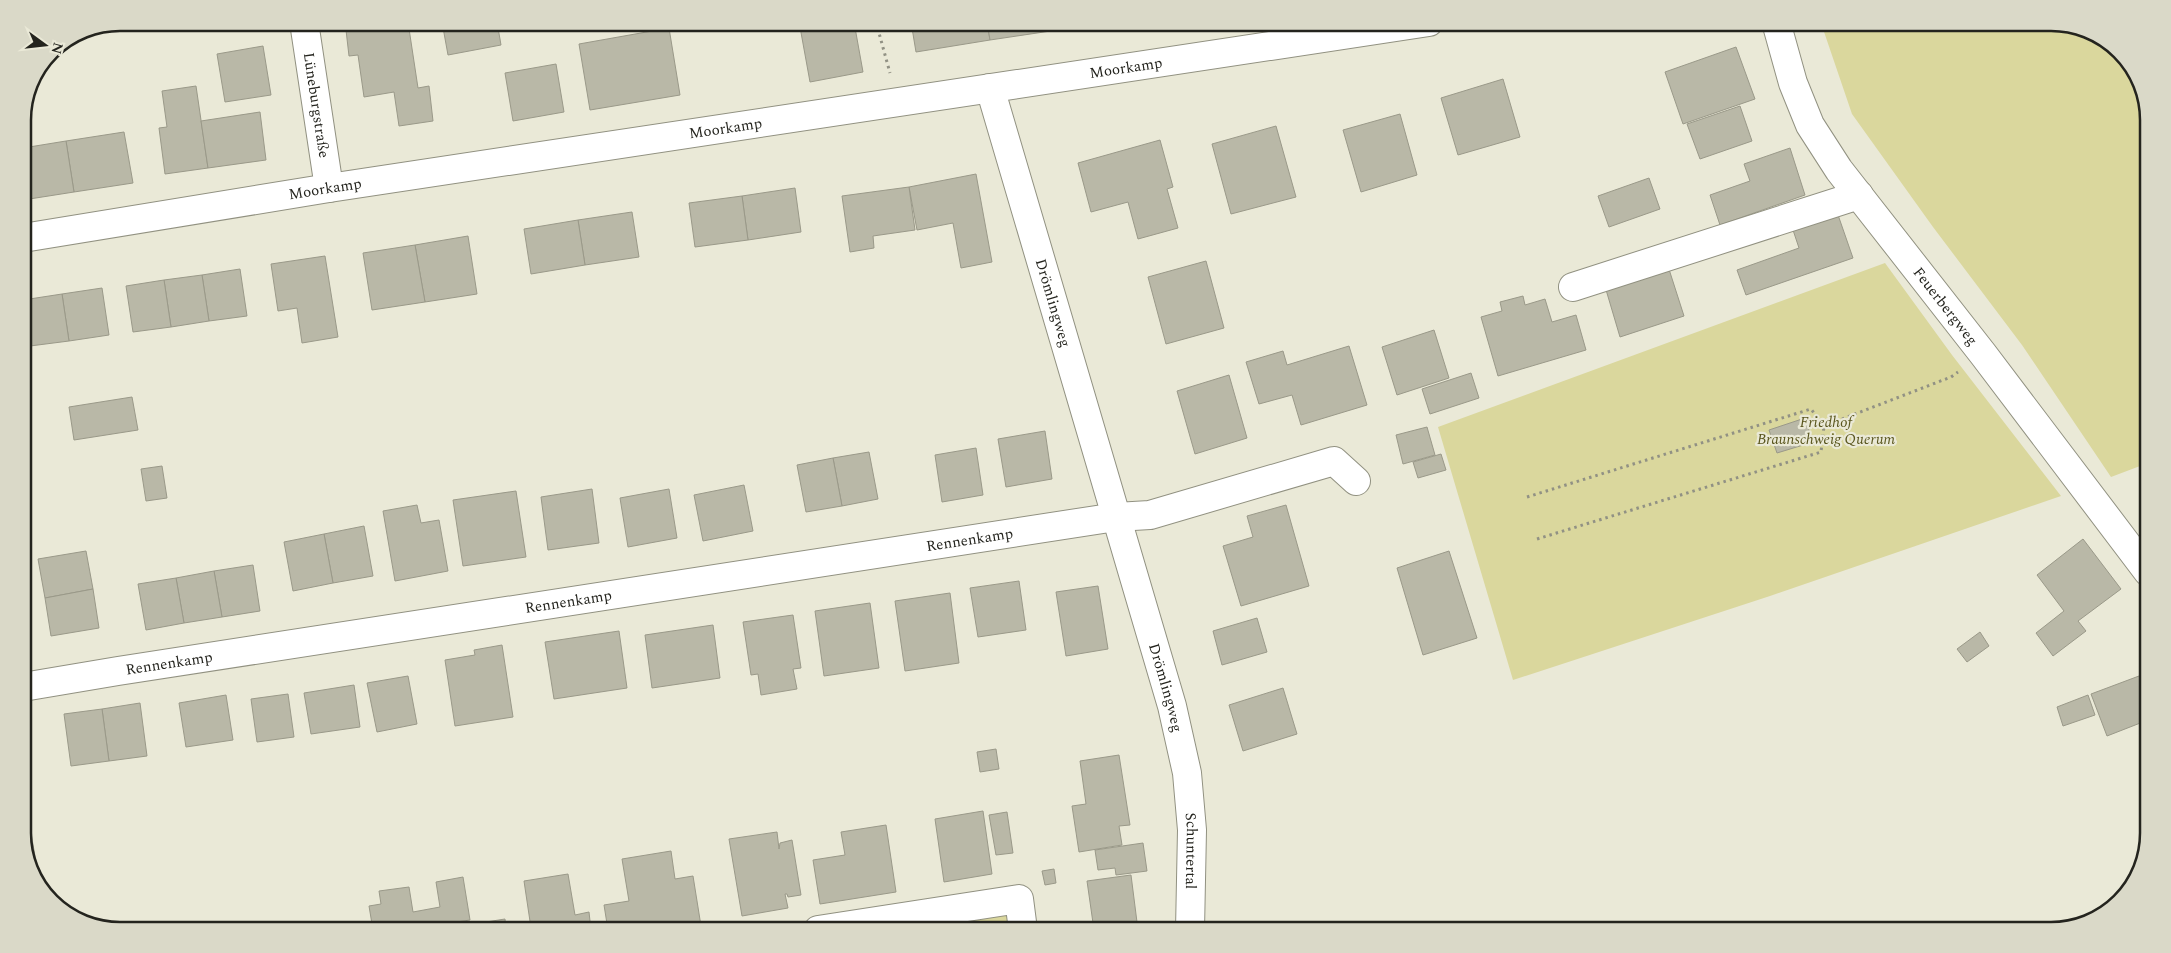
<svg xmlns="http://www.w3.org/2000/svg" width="2171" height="953" font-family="Spectral,serif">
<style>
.green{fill:#dad79d}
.building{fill:#b9b8a7;stroke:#9a9989}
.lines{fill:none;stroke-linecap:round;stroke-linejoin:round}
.minor-casing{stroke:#919181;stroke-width:30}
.path{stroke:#919184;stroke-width:3;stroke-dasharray:2.5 4;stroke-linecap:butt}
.minor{stroke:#fff;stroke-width:28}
.labels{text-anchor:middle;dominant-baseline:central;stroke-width:4.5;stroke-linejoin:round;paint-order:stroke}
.street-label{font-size:15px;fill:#24241e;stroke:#eae9d7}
.park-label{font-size:15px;font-style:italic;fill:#59551d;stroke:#eae9d7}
.rim{fill:none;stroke:#24241e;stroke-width:2.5}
</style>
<rect width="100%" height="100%" fill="#eae9d7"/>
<g class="green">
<polygon points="1821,23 2051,22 2088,30 2132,66 2148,114 2148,463 2111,477 2022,345 1933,227 1852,114"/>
<polygon points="1885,263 1952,355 2061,496 1770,596 1513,680 1438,427"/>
<polygon points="1019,899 1023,930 818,930"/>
</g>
<g class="building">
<polygon points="394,22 408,22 418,88 429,86 433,121 399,126 394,92 364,97 358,55 349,56 346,30"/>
<polygon points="442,22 497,22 501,45 448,55"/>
<polygon points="648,22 710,22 649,31"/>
<polygon points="824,22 854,22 863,72 810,82 800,27"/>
<polygon points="911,22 987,22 990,40 916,52"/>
<polygon points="987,22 1063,22 1064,29 990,40"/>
<polygon points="1063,22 1103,22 1064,29"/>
<polygon points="669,28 680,95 590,110 579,44"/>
<polygon points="263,46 271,95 225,102 217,54"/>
<polygon points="1736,47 1755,99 1683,124 1665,72"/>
<polygon points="556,64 564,112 513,121 505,73"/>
<polygon points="1503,79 1520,137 1458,155 1441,98"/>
<polygon points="196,86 208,168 165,174 159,128 167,127 162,91"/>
<polygon points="1740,106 1752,141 1700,159 1687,124"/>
<polygon points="260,112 266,160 208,168 201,121"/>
<polygon points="1400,114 1417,175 1361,192 1343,130"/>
<polygon points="1276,126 1296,197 1231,214 1212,144"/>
<polygon points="124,132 133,183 74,192 66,141"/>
<polygon points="1160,140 1173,187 1167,189 1178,228 1138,239 1128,202 1091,212 1078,163"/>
<polygon points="66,141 74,192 23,200 23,148"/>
<polygon points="1790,148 1805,195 1720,225 1710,195 1750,181 1744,164"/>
<polygon points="976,174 992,262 961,268 953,223 917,230 909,187"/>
<polygon points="1649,178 1660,209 1609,227 1598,196"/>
<polygon points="909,187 915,230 873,236 874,248 850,252 842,196"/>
<polygon points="795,188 801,232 748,240 742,196"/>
<polygon points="742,196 748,240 695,247 689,203"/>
<polygon points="632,212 639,257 585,265 578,220"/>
<polygon points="1837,212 1853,258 1746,295 1737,270 1799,248 1792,227"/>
<polygon points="578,220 585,265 531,274 524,229"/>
<polygon points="468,236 477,294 425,302 415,245"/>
<polygon points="415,245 425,302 372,310 363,253"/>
<polygon points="325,256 338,337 302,343 297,308 278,311 271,264"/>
<polygon points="1206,261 1224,328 1166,344 1148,277"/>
<polygon points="1667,263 1684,316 1620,337 1604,283"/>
<polygon points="240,269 247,316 209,321 202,275"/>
<polygon points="202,275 209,321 171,327 164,280"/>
<polygon points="164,280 171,327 133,332 126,286"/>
<polygon points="102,288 109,335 69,341 62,294"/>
<polygon points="62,294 69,341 30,346 23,300"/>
<polygon points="1523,296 1525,305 1545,299 1552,322 1576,315 1586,350 1498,376 1481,317 1502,311 1500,302"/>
<polygon points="23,300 30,346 23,347"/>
<polygon points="1434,330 1449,378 1397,395 1382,347"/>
<polygon points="1349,346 1367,405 1301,425 1292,395 1259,404 1246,362 1283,351 1287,365"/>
<polygon points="1471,373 1479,398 1430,414 1422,389"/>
<polygon points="1229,375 1247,438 1195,454 1177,391"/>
<polygon points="132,397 138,430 74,440 69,407"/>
<polygon points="1805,418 1813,442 1777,453 1769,430"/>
<polygon points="1427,427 1435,455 1403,464 1396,435"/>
<polygon points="1045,431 1052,479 1006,487 998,439"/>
<polygon points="976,448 983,495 942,502 935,455"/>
<polygon points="869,452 878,499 842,506 833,458"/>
<polygon points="1441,454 1446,470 1418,478 1413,462"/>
<polygon points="833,458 842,506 806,512 797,465"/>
<polygon points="162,466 167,498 146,501 141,469"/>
<polygon points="744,485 753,531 703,541 694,495"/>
<polygon points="592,489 599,543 548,550 541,497"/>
<polygon points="669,489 677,538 628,547 620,498"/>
<polygon points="516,491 526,557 463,566 453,500"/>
<polygon points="417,505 421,523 439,520 448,571 395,581 383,511"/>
<polygon points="1286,505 1309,586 1241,606 1223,546 1253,537 1247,516"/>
<polygon points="364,526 373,576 333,583 324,534"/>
<polygon points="324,534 333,583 293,591 284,542"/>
<polygon points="2083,539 2121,589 2078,621 2086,631 2053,656 2036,633 2064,611 2037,575"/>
<polygon points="86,551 93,589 45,598 38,559"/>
<polygon points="1449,551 1477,638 1423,655 1397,568"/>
<polygon points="253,565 260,611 222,617 214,571"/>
<polygon points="214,571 222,617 184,623 176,578"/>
<polygon points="176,578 184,623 146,630 138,584"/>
<polygon points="1019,581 1026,630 978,637 970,588"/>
<polygon points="1098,586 1108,649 1066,656 1056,592"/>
<polygon points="93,589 99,628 51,636 45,598"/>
<polygon points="950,593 959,663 905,671 895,601"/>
<polygon points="870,603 879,668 824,676 815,611"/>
<polygon points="793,615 801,668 793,669 797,689 761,695 758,674 751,675 743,622"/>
<polygon points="1257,618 1267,652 1222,665 1213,631"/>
<polygon points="713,625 720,678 652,688 645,635"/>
<polygon points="619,631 627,688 554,699 545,642"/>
<polygon points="1980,632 1989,646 1967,662 1957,649"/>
<polygon points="502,645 513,717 455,726 445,660 475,655 474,650"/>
<polygon points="408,676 417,724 377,732 367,683"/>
<polygon points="2139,676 2148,702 2148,720 2107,736 2091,694"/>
<polygon points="354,685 360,727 311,734 304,693"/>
<polygon points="1283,688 1297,734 1243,751 1229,705"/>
<polygon points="288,694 294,737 257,742 251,699"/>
<polygon points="226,695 233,740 186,747 179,703"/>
<polygon points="2088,695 2095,715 2063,726 2057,707"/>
<polygon points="140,703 147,756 109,761 102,709"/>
<polygon points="102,709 109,761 71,766 64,714"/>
<polygon points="996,749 999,769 980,772 977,752"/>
<polygon points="1119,755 1130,825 1119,826 1122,845 1079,852 1072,806 1086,804 1080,761"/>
<polygon points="983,811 992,874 944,882 935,819"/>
<polygon points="1007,812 1013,853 996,855 989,815"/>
<polygon points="28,816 39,879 38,880 23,839 23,817"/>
<polygon points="886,825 896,892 820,904 813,860 845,855 841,832"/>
<polygon points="777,832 779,849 780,843 792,840 801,895 788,897 787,894 785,894 788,908 742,916 729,839"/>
<polygon points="1143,843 1147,871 1116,875 1115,868 1098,870 1095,850"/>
<polygon points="671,851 675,879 693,876 701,926 680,930 679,924 641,930 608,930 604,905 629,901 622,859"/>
<polygon points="1054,869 1056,883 1045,885 1042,871"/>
<polygon points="568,874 575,915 589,912 591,930 515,930 531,928 524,881"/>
<polygon points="1131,875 1138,930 1094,930 1087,881"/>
<polygon points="463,877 470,920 443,924 444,930 373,930 369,906 381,904 379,891 409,887 413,912 440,907 436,882"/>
<polygon points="505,919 506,930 487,930 486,922"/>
<polygon points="285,922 287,930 236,930"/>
<polygon points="171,923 173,930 120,930"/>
</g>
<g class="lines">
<defs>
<g id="minor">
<path id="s1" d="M304,22L329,188"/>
<path id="s2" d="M1776,22L1793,83L1810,125L1839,170L1983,354L2148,572"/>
<path id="s3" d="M990,88L1172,706L1187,773L1192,830L1190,930"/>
<path id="s4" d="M23,238L329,188L1429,22"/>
<polyline points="1573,287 1859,195"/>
<path id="s5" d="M23,687L118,671L1116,517L1150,515L1334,461L1356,481"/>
<polyline points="818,930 1019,899 1023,930"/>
</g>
</defs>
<use href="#minor" class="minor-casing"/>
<g class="path">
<polyline points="876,22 890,73"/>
<polyline points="1527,497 1811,409 1824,426 1951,377 1958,372"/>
<polyline points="1537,539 1821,452 1824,426"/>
</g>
<use href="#minor" class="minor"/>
</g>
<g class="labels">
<g class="street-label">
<text stroke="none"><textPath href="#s4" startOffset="1116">Moorkamp</textPath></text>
<text stroke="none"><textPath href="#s1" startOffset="84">Lüneburgstraße</textPath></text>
<text stroke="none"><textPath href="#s4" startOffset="711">Moorkamp</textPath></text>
<text stroke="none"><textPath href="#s4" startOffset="306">Moorkamp</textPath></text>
<text stroke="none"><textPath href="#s3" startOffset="224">Drömlingweg</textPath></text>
<text stroke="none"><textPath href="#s2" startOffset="335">Feuerbergweg</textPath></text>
<text stroke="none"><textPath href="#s5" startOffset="958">Rennenkamp</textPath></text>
<text stroke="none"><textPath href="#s5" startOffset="552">Rennenkamp</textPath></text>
<text stroke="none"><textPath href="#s5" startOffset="148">Rennenkamp</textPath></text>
<text stroke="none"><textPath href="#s3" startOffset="625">Drömlingweg</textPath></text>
<text stroke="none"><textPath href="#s3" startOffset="791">Schuntertal</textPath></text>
</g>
<g class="park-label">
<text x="1826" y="422">Friedhof<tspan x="1826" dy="17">Braunschweig Querum</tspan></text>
</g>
</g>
<path d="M0 0H2171V953H0ZM120 31H2051A89 89 0 0 1 2140 120V833A89 89 0 0 1 2051 922H120A89 89 0 0 1 31 833V120A89 89 0 0 1 120 31Z" fill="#dad9c8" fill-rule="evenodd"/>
<path class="rim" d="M120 31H2051A89 89 0 0 1 2140 120V833A89 89 0 0 1 2051 922H120A89 89 0 0 1 31 833V120A89 89 0 0 1 120 31Z"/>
<g transform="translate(45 45) rotate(105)" stroke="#eae9d7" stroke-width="4" paint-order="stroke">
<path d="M0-4L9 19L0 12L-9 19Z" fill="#24241e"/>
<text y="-8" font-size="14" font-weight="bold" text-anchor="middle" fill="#24241e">N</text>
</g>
</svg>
